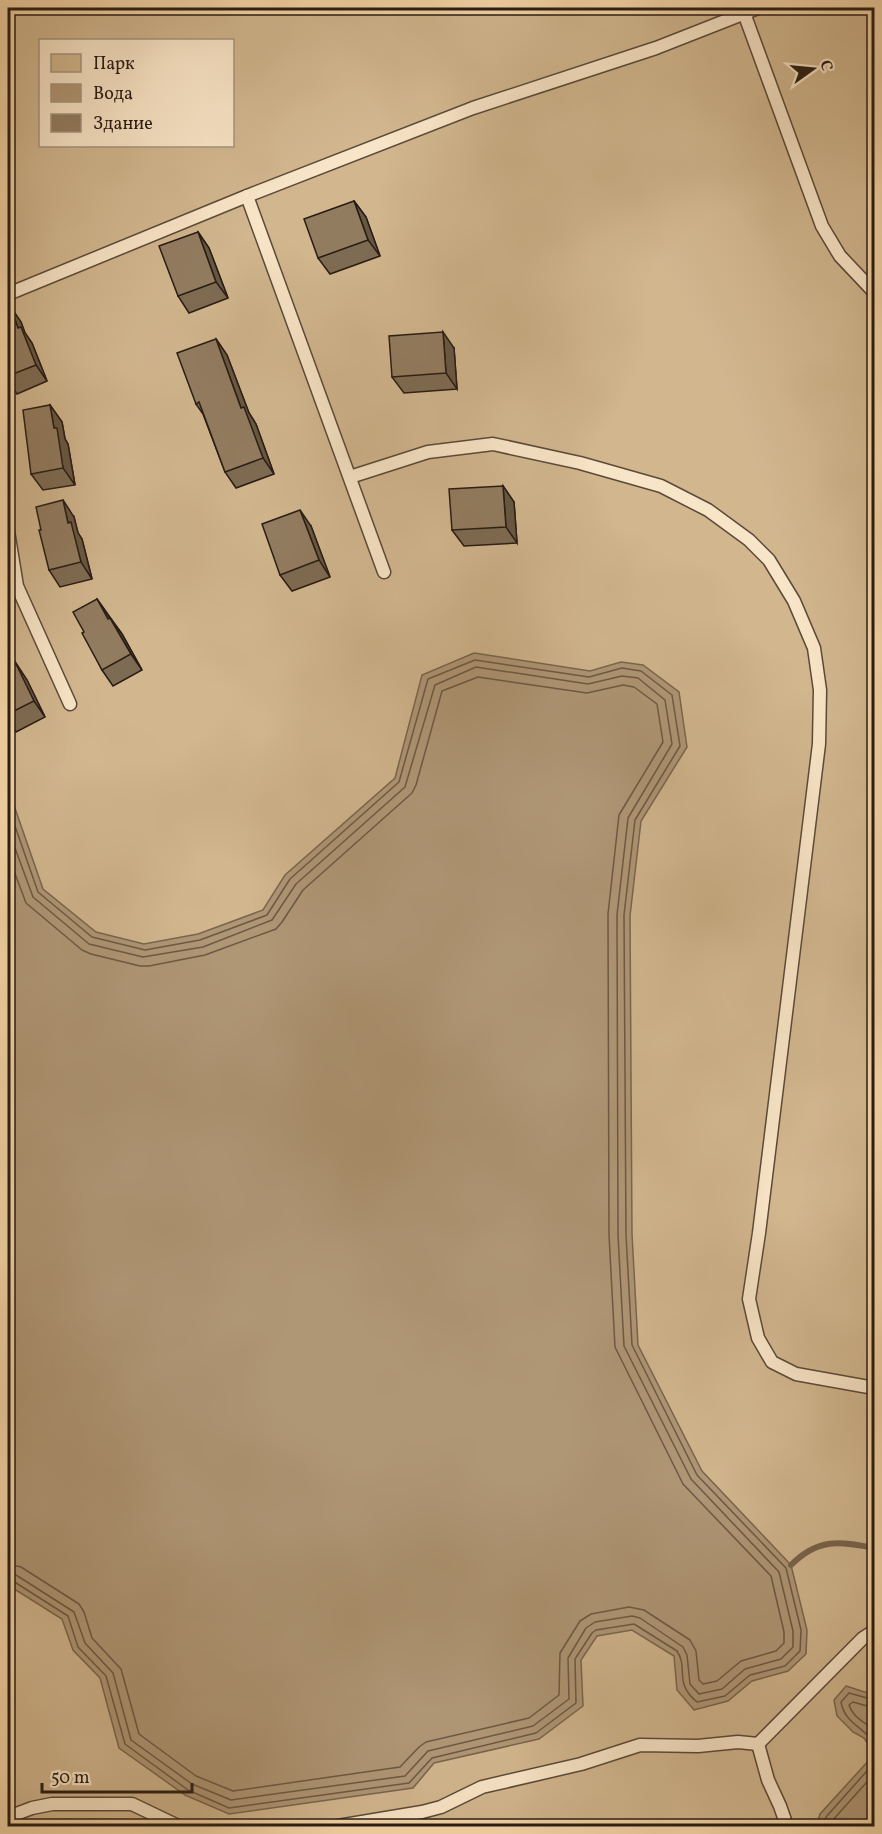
<svg xmlns="http://www.w3.org/2000/svg" width="882" height="1834" font-family="Vollkorn,serif">
<style>
.green{fill:#d1b68e;stroke:#7c6951;stroke-width:1.5;fill-rule:evenodd}
.water{fill:#af9675;stroke:#79654e;stroke-width:1.5}
.lines{fill:none;stroke-linecap:round;stroke-linejoin:round}
.shore{stroke:#6c5944;stroke-width:1.5}
.stream{stroke:#79654e;stroke-width:6}
.service-casing{stroke:#5b4a39;stroke-width:15}
.service{stroke:#f8e4c6;stroke-width:12}
.wall{fill:#7e6b53;stroke:#281c14;stroke-width:1.5}
.shaded-wall{fill:#665743;stroke:#281c14;stroke-width:1.5}
.building{fill:#927c60;stroke:#281c14;stroke-width:1.5}
</style>
<rect width="100%" height="100%" fill="#f4d5a7"/>
<filter id="stains"><feTurbulence type="fractalNoise" baseFrequency=".00333" numOctaves="4"/><feColorMatrix values="0 0 0 0 .2 0 0 0 0 .09 0 0 0 0 .02 0 0 0 .5 -.17"/></filter>
<radialGradient id="worn" r=".72"><stop offset=".6" stop-color="#630" stop-opacity="0"/><stop offset="1" stop-color="#630" stop-opacity=".3"/></radialGradient>
<path class="green" d="M8,8H874V1826H8ZM40,40H232V146H40Z"/>
<g class="water">
<polygon points="474,653 590,671 621,662 643,665 679,692 687,747 641,821 630,916 632,1234 638,1345 702,1471 791,1565 807,1630 806,1654 788,1671 752,1681 728,1701 694,1710 677,1690 674,1656 632,1630 597,1636 581,1660 583,1706 539,1739 434,1763 413,1788 229,1814 185,1795 119,1748 100,1678 73,1650 62,1619 8,1585 8,788 43,889 96,932 144,944 198,934 263,910 285,875 395,778 422,675"/>
<polygon points="846,1686 874,1695 874,1826 816,1826 820,1814 871,1758 872,1750 864,1738 853,1732 837,1716 834,1700"/>
</g>
<g class="lines">
<g class="shore">
<path d="M8,806L38,892L92,937L145,950L200,940L267,915L290,879L399,782L428,679L475,660L589,677L622,668L641,671L672,695L680,746L635,820L624,915L626,1235L632,1345L697,1475L786,1568L801,1630L800,1651L785,1666L750,1675L725,1696L697,1702C673,1682 689,1669 677,1651L634,1624L596,1630L592,1633L575,1659L576,1703L536,1733L432,1758L409,1783L229,1808L188,1790L125,1744L106,1676L78,1647L68,1616L13,1581L8,1580"/>
<polyline points="8,829 33,897 89,944 143,957 203,947 272,920 296,884 405,787 435,685 476,667 588,684 622,676 638,678 665,700 672,744 628,818 617,915 618,1235 624,1346 691,1479 779,1572 793,1631 793,1647 781,1659 745,1669 722,1689 699,1694 690,1684 687,1655 683,1647 640,1618 632,1616 595,1622 586,1628 568,1658 569,1699 533,1726 428,1751 405,1776 231,1800 192,1784 131,1740 113,1673 85,1643 74,1612 16,1575 8,1573"/>
<polyline points="8,855 26,903 82,950 91,954 140,966 149,966 205,955 276,929 282,922 303,890 412,793 416,785 442,691 478,677 587,693 623,685 634,687 657,704 663,742 619,815 608,914 609,1235 615,1347 683,1484 771,1576 784,1632 784,1643 776,1651 741,1661 717,1681 703,1684 699,1680 696,1651 690,1640 644,1610 629,1607 591,1614 580,1621 560,1653 559,1695 529,1718 426,1742 419,1747 400,1767 233,1791 196,1776 139,1734 121,1669 92,1638 84,1612 79,1604 21,1567 8,1564"/>
<path d="M874,1700L849,1693L841,1702C845,1724 863,1726 874,1743"/>
<path d="M874,1708L853,1702L849,1705C853,1718 865,1722 874,1730"/>
<polyline points="822,1826 826,1817 874,1763"/>
<polyline points="830,1826 832,1821 874,1774"/>
</g>
<path class="stream" d="M791,1565C818,1538 839,1541 874,1548"/>
<defs>
<g id="service">
<polyline points="744,13 822,226 840,256 874,292"/>
<polyline points="247,196 384,572"/>
<polyline points="8,294 247,196 473,108 656,48 758,8"/>
<polyline points="350,477 428,452 493,444 580,463 661,486 708,510 749,540 769,560 794,601 814,648 820,690 819,744 759,1233 749,1299 758,1338 772,1362 796,1374 874,1388"/>
<polyline points="8,531 17,586 70,704"/>
<polyline points="758,1744 863,1638 874,1631"/>
<polyline points="758,1744 768,1780 780,1806 787,1826"/>
<polyline points="8,1817 32,1808 52,1804 132,1804 178,1826"/>
<polyline points="338,1826 422,1812 441,1807 482,1787 581,1764 640,1745 698,1746 738,1742 758,1744"/>
</g>
</defs>
<use href="#service" class="service-casing"/>
<use href="#service" class="service"/>
</g>
<g class="wall">
<polygon points="354,201 366,217 380,256 330,274 318,258"/>
<polygon points="198,232 209,248 228,298 189,313 178,296"/>
<polygon points="10,306 21,322 25,333 32,343 47,381 17,394 8,380"/>
<polygon points="216,339 227,355 249,413 256,424 274,474 236,488 225,472 203,414 196,404"/>
<polygon points="454,348 457,389 404,393 392,377"/>
<polygon points="50,405 62,422 65,439 68,444 75,485 43,490 31,474"/>
<polygon points="503,486 514,502 517,543 464,546 452,530"/>
<polygon points="74,517 78,533 82,539 92,579 60,587 49,570"/>
<polygon points="311,526 330,577 292,591 280,575"/>
<polygon points="97,599 122,634 142,670 113,686 102,670 84,632"/>
<polygon points="8,651 27,680 45,717 16,732 8,720"/>
</g>
<g class="shaded-wall">
<polygon points="354,201 366,217 380,256 368,240"/>
<polygon points="198,232 209,248 228,298 216,282"/>
<polygon points="10,306 21,322 25,333 32,343 47,381 36,365 18,328"/>
<polygon points="443,332 454,348 457,389 446,373"/>
<polygon points="216,339 227,355 249,413 256,424 274,474 263,458 241,408"/>
<polygon points="50,405 62,422 65,439 68,444 75,485 63,468 54,428"/>
<polygon points="503,486 514,502 517,543 506,527"/>
<polygon points="63,500 74,517 78,533 82,539 92,579 81,562 68,523"/>
<polygon points="300,510 311,526 330,577 319,560"/>
<polygon points="97,599 108,615 119,635 108,619"/>
<polygon points="110,618 122,634 142,670 131,654"/>
<polygon points="8,651 27,680 45,717 34,701 13,665 8,653"/>
</g>
<g class="building">
<polygon points="354,201 368,240 318,258 304,219"/>
<polygon points="198,232 216,282 178,296 159,246"/>
<polygon points="10,306 18,328 21,327 36,365 8,376 8,307"/>
<polygon points="443,332 446,373 392,377 389,336"/>
<polygon points="216,339 241,408 244,407 263,458 225,472 199,402 196,404 177,353"/>
<polygon points="50,405 54,428 57,428 63,468 31,474 23,410"/>
<polygon points="503,486 506,527 452,530 449,489"/>
<polygon points="63,500 68,523 71,522 81,562 49,570 39,530 41,530 36,507"/>
<polygon points="300,510 319,560 280,575 262,524"/>
<polygon points="97,599 108,619 110,618 131,654 102,670 82,633 84,632 73,612"/>
<polygon points="8,653 13,665 16,664 34,701 8,714"/>
</g>
<rect width="882" height="1834" fill="none" stroke="#f4d5a7" stroke-width="30"/>
<rect x="9" y="9" width="864" height="1816" fill="none" stroke="#281c14" stroke-width="3"/>
<rect x="15" y="15" width="852" height="1804" fill="none" stroke="#281c14" stroke-width="1.5"/>
<rect x="39" y="39" width="195" height="108" fill="#f8e4c6" stroke="#a5947f" stroke-width="1.5"/>
<rect x="51" y="54" width="30" height="18" fill="#d1b68e" stroke="#a5947f" stroke-width="1.5"/>
<text x="93" y="69" font-size="18" fill="#281c14">Парк</text>
<rect x="51" y="84" width="30" height="18" fill="#af9675" stroke="#a5947f" stroke-width="1.5"/>
<text x="93" y="99" font-size="18" fill="#281c14">Вода</text>
<rect x="51" y="114" width="30" height="18" fill="#927c60" stroke="#a5947f" stroke-width="1.5"/>
<text x="93" y="129" font-size="18" fill="#281c14">Здание</text>
<g transform="translate(813 69) rotate(75)" stroke="#f8e4c6" stroke-width="4.5" paint-order="stroke">
<path d="M0-4.5L10 22L0 15L-10 22Z" fill="#281c14"/>
<text y="-9" font-size="16" font-weight="bold" text-anchor="middle" fill="#281c14">С</text>
</g>
<path d="M42 1783v9h150v-9" fill="none" stroke="#281c14" stroke-width="3"/>
<text x="51" y="1783" font-size="18" fill="#281c14" stroke="#f8e4c6" stroke-width="4.5" paint-order="stroke">50 m</text>
<rect width="100%" height="100%" filter="url(#stains)"/>
<rect width="100%" height="100%" fill="url(#worn)"/>
</svg>
